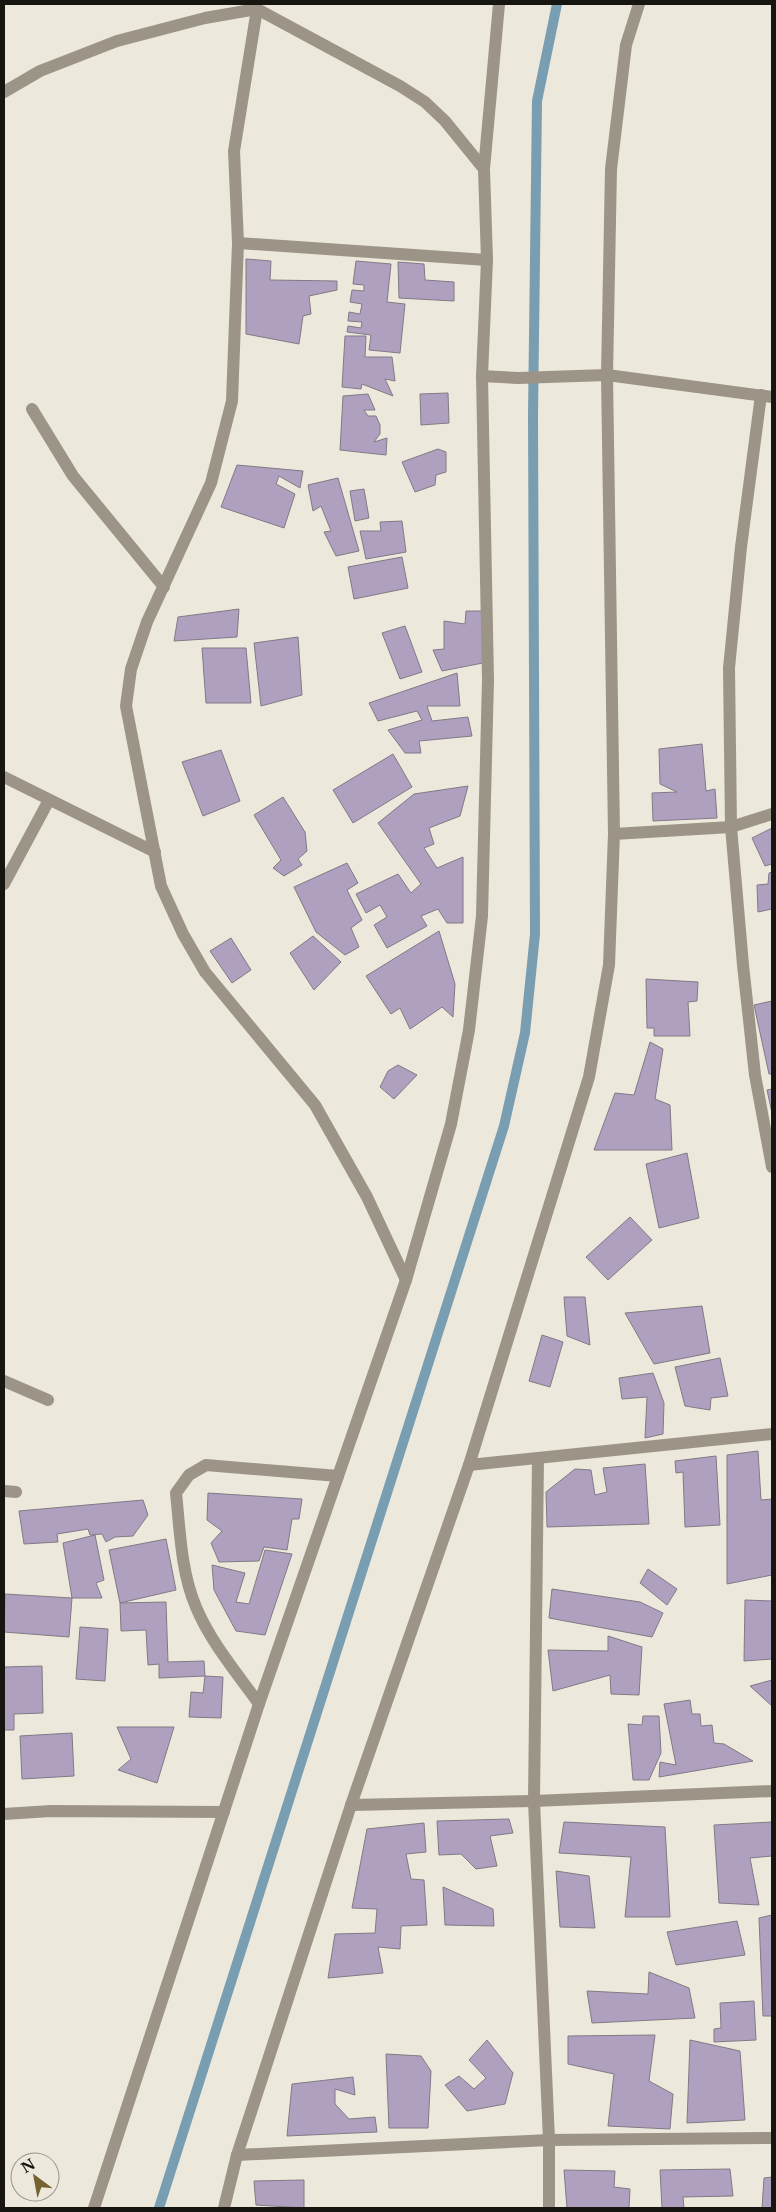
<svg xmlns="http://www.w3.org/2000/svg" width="776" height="2212" font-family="'Libre Baskerville',serif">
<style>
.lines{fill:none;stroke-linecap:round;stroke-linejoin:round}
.stream{stroke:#7a9eb1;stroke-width:10}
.building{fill:#b0a0c0;stroke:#807a85}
.minor{stroke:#9c9487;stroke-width:12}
</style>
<rect width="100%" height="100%" fill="#ece8db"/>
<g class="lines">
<polyline class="stream" points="159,2208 504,1126 525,1033 535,934 533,415 537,101 557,4"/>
</g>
<g class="building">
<polygon points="246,259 271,261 270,280 337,281 337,290 309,296 311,314 303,316 299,344 246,334"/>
<polygon points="356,261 391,264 387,302 405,304 400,353 369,350 371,335 347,332 348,326 361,328 362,322 348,321 349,312 360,314 362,304 350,302 352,290 364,291 364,285 353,284"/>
<polygon points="398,262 424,264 425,280 454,282 454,301 399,298"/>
<polygon points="345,336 366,336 365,357 392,357 395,381 385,379 393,396 362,384 361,389 342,387"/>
<polygon points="448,393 449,423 421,425 420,394"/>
<polygon points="368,394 375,410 364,410 368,416 376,416 380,425 380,434 374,442 387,438 386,455 340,450 343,396"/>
<polygon points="438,449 446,452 446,472 436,475 435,485 415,492 402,462"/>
<polygon points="237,465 303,471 300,488 279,476 276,484 295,494 284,528 221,507"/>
<polygon points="338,478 359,551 336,556 324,532 331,531 321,506 313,511 308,485"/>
<polygon points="364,489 369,518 355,521 350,491"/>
<polygon points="402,521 406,552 366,559 360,531 381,531 380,522"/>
<polygon points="402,557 408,588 354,599 348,567"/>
<polygon points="239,609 237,637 174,641 178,617"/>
<polygon points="466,611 483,611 488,662 442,671 433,650 444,649 444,621 465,624"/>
<polygon points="405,626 422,672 400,679 382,633"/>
<polygon points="298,637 302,695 261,706 254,643"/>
<polygon points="202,648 246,648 251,703 206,703"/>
<polygon points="457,673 460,706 427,706 432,721 468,717 472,736 419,741 421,753 405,753 388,730 422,720 417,711 378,721 369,703"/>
<polygon points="702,744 706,791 715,789 717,818 653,821 652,793 677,792 660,784 659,749"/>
<polygon points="221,750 240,801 203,816 182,762"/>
<polygon points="393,754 412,787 353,823 333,790"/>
<polygon points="468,786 460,816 429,828 434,844 424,848 437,868 463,857 463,923 447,923 438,909 421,916 427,926 387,948 374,925 387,917 380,905 366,913 356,894 398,874 411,893 421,884 378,823 414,794"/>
<polygon points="283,797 305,832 307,851 298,859 302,865 284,876 273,868 281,860 254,815"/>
<polygon points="772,828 772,864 765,866 752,838"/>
<polygon points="347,863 358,883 347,890 362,920 351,928 359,947 345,955 316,932 294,887"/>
<polygon points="772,872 772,909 758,912 757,885 768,884 769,873"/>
<polygon points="439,931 455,984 453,1017 442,1007 410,1029 400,1008 391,1014 366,976"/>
<polygon points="313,936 341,962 314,990 290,953"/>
<polygon points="231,938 251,970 232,983 210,951"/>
<polygon points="646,979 698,982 697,1001 688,1002 690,1036 654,1036 654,1028 647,1028"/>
<polygon points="772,1001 772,1074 769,1074 754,1005"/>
<polygon points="650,1042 663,1049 655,1099 670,1105 672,1150 594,1150 615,1093 634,1095"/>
<polygon points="398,1065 417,1075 394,1099 380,1087 388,1071"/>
<polygon points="772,1089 772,1113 767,1090"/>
<polygon points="687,1153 699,1218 659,1228 646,1164"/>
<polygon points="630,1217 652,1240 608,1280 586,1257"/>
<polygon points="564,1297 585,1297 590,1345 567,1336"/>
<polygon points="702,1306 710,1353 654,1364 625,1313"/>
<polygon points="542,1335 563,1342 550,1387 529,1381"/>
<polygon points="720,1358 728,1396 711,1398 710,1410 685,1406 675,1367"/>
<polygon points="653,1373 664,1403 663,1434 645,1438 647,1397 622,1399 619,1378"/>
<polygon points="758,1451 761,1500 772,1499 772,1575 727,1584 727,1455"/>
<polygon points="716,1456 720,1525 685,1527 683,1472 676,1473 675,1461"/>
<polygon points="645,1464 649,1524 547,1527 546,1492 575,1469 591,1470 595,1495 607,1492 603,1468"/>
<polygon points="208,1493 302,1499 299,1519 292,1519 287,1550 264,1547 259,1561 219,1562 211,1543 222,1531 207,1520"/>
<polygon points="143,1500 148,1515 133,1536 115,1537 106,1542 102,1534 90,1535 88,1529 57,1534 58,1542 24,1544 19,1511"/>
<polygon points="95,1535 104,1580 96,1583 102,1598 72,1598 63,1543"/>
<polygon points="166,1539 176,1590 120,1603 109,1550"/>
<polygon points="265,1550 292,1554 265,1635 236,1631 214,1590 212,1565 245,1573 236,1602 249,1604"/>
<polygon points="648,1569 677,1589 667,1605 640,1583"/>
<polygon points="552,1589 640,1602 663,1613 652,1637 549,1618"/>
<polygon points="5,1594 72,1598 69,1637 4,1632"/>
<polygon points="745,1600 772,1601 772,1659 744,1661"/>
<polygon points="166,1602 168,1662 204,1661 205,1676 159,1678 159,1664 148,1665 146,1630 121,1631 120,1603"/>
<polygon points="80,1627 108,1629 105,1681 76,1679"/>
<polygon points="608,1636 642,1647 639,1695 611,1694 610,1675 553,1691 548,1650 608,1651"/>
<polygon points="42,1666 43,1713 14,1714 14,1730 4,1730 4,1667"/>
<polygon points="205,1676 223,1677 221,1718 189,1717 191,1692 203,1693"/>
<polygon points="772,1680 772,1706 750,1686"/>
<polygon points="690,1700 692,1714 700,1714 701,1726 712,1725 714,1743 724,1744 753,1761 659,1777 660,1762 676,1765 664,1704"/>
<polygon points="643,1716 659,1716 661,1753 649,1780 633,1780 628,1724 642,1725"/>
<polygon points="117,1727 174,1727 157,1783 118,1770 131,1759"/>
<polygon points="72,1733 74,1776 22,1779 20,1736"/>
<polygon points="509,1819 513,1833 490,1836 497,1866 476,1869 461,1854 439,1855 437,1821"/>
<polygon points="564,1822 665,1827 670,1917 625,1917 631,1857 559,1853"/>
<polygon points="772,1822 772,1856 750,1858 759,1905 719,1903 714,1825"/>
<polygon points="424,1823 426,1852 406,1854 411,1879 424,1880 427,1925 401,1926 400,1949 378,1947 383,1973 328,1978 335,1934 375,1933 377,1909 352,1908 367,1829"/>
<polygon points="556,1871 589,1876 595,1928 560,1927"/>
<polygon points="443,1887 493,1909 494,1926 445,1925"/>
<polygon points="772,1915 772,2016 763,2016 759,1918"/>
<polygon points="737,1921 745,1955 676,1965 667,1932"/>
<polygon points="649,1972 689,1988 695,2018 592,2023 587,1991 648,1994"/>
<polygon points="754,2001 756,2040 714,2042 714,2029 721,2028 720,2003"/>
<polygon points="655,2035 649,2081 673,2094 670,2129 608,2126 614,2074 568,2064 568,2036"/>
<polygon points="487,2040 513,2073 505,2104 467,2111 445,2085 459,2076 474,2089 486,2078 469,2060"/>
<polygon points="690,2040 740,2051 745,2120 687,2123"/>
<polygon points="386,2054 421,2056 431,2071 428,2128 389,2128"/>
<polygon points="353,2077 355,2095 335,2089 335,2104 349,2119 375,2117 377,2132 287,2136 292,2084"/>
<polygon points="730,2169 733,2196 683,2197 684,2208 662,2208 660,2170"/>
<polygon points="564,2170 615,2171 614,2187 630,2189 629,2208 567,2208"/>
<polygon points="772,2177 772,2208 762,2208 764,2178"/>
<polygon points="304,2180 304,2208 256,2205 254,2181"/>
</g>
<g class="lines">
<g class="minor">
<polyline points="253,4 257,9 234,151 238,243 232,401 211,483 147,622 131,669 126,706 161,886 183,934 205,972 315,1105 367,1197 406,1280"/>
<polyline points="4,92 40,71 117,41 205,18 257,9 400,86 425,102 445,121 484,169"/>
<polyline points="238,243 487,260"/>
<polyline points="482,376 518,378 607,375 772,397"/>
<polyline points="761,395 741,547 729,668 731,827 743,965 755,1075 772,1167"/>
<polyline points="32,409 73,476 164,587"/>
<polyline points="4,777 155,852"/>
<polyline points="614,834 731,827 772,814"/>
<polyline points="4,884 49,800"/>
<polyline points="4,1381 48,1400"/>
<polyline points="538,1458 534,1801 549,2140 549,2208"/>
<polyline points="469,1465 772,1434"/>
<polyline points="4,1491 16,1492"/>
<path d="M259,1704C237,1673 211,1643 196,1607C181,1572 180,1531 176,1493L189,1475L206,1465L338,1476"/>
<polyline points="351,1805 534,1801 772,1791"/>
<polyline points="4,1814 51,1811 224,1812"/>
<polyline points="237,2155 549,2140 772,2138"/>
<polyline points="94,2208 259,1704 406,1280 451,1124 469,1030 482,916 488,680 482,376 487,260 484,169 499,4"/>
<polyline points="224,2208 237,2155 351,1805 469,1465 589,1077 609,965 614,834 607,375 611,169 626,45 639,4"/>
</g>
</g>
<rect width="776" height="2212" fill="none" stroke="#161510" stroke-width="10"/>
<g transform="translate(35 2177) rotate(328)"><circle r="24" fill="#ece8db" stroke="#96948a"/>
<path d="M0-4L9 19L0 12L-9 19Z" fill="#766131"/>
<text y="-8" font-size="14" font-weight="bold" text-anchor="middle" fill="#161510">N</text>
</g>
</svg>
